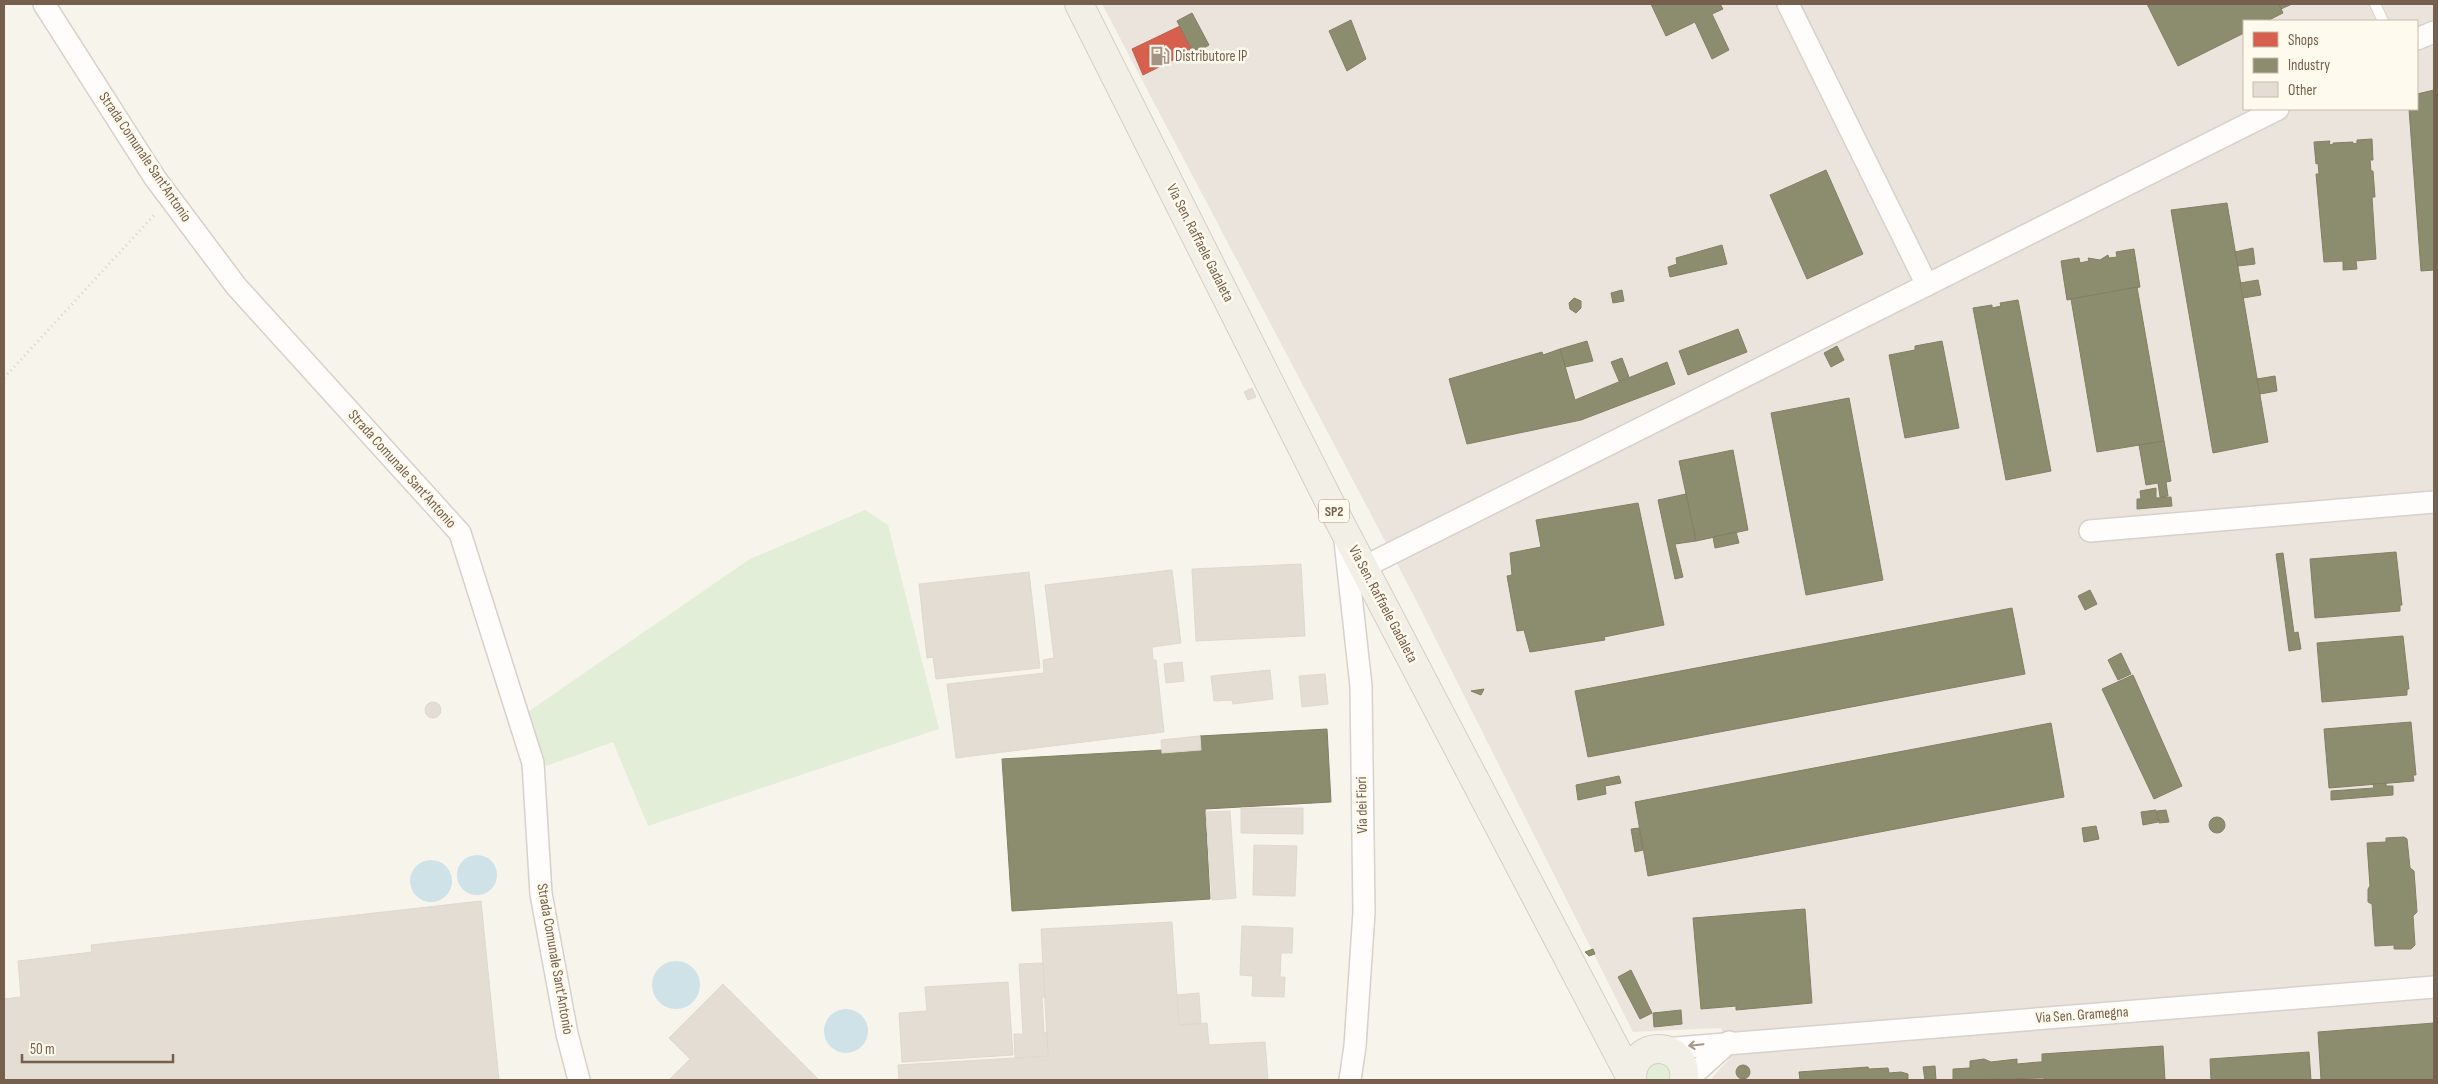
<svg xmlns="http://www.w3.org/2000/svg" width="2438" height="1084" font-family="'Sofia Sans Condensed',sans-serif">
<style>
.industrial{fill:#ebe4dd;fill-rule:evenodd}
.green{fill:#e2eed7}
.water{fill:#cee2e8}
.shops{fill:#d6604d;stroke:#b9604d}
.industry{fill:#8c8c6e;stroke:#857e64}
.building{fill:#e4ddd3;stroke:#e0d8ce}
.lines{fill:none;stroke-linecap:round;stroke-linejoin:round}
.service-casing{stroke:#d6d1ca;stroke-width:12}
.minor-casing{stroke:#d6d1ca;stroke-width:24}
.primary-casing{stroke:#d6cfc6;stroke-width:30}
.path{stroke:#dad4cf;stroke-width:3;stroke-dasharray:1 4;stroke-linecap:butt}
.service{stroke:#fefdfc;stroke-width:10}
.minor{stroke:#fefdfc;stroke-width:21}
.primary{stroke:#f2efe6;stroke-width:28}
.oneway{stroke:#a6968a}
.labels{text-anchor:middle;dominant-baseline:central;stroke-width:5;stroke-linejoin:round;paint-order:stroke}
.shield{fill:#fffaee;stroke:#9f8e7d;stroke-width:1}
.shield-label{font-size:14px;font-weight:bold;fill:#765f4c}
.poi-label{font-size:15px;fill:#765f4c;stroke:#fffaee;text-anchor:start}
.street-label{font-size:15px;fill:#765f4c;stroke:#fffaee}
</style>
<rect width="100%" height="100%" fill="#f7f4ec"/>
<path class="industrial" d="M1102,4H2434V1080H1710L1729,1059L1721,1028L1633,1032L1414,596ZM2244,21H2417V109H2244Z"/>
<g class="green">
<polygon points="865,510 888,525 939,729 648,826 613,742 546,766 529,711 750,559"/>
<polygon points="1664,1059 1678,1080 1644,1080 1647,1065"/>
</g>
<g class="water">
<circle cx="477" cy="875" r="20"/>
<circle cx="431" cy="881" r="21"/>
<circle cx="676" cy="985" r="24"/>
<circle cx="846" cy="1031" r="22"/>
</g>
<polygon class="shops" points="1180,26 1193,50 1143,75 1132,49"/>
<g class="industry">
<polygon points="1651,4 1720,4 1723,9 1712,14 1729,50 1712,59 1695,22 1666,36"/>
<polygon points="2147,4 2279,4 2283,13 2267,21 2244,21 2244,33 2178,66"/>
<polygon points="2279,4 2292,4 2281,9"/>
<polygon points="1192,13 1209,45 1194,54 1177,21"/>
<polygon points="1351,20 1366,59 1347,71 1329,31"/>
<polygon points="2434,90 2434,270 2421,271 2409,109 2417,109 2417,94"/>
<polygon points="2372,139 2373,160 2370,160 2371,171 2373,171 2375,197 2372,197 2376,259 2356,261 2357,269 2343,270 2343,261 2324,262 2316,174 2319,174 2318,163 2316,164 2314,142 2330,141 2329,144 2333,145 2333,143 2353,142 2353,144 2357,143 2357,140"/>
<polygon points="1826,170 1863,254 1807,279 1770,195"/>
<polygon points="2227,203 2268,442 2213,453 2171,210"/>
<polygon points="1722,245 1727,264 1670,277 1668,267 1677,264 1676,258"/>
<polygon points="2253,248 2255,264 2238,266 2235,252"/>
<polygon points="2134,249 2140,287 2067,300 2061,261 2079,258 2080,263 2089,261 2088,258 2100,260 2108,255 2109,258 2117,257 2116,252"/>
<polygon points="2258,280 2261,295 2243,298 2240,283"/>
<polygon points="2137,287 2164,441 2097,452 2071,299"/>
<polygon points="1622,290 1624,301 1613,303 1611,293"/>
<polygon points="1574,298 1581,301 1581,308 1576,313 1570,309 1569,303"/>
<polygon points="2018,300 2051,471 2006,480 1973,308 1992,305 1992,308 2001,306 2000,303"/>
<polygon points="1738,329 1747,352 1688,375 1679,351"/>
<polygon points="1587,341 1593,361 1565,367 1560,349"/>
<polygon points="1942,341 1959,428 1905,438 1889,355 1915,350 1915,346"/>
<polygon points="1837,346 1844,360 1831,367 1824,353"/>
<polygon points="1560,349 1575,400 1667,362 1675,384 1581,420 1467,444 1449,379 1542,352 1543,355"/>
<polygon points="1622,358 1629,377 1619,381 1611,362"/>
<polygon points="2275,376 2277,391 2260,394 2257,379"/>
<polygon points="1849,398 1883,580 1806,595 1771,413"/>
<polygon points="2164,441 2171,481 2166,482 2168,496 2160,497 2158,483 2146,485 2139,445"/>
<polygon points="1733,450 1748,530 1696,541 1679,461"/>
<polygon points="2156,488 2156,498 2171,497 2172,506 2137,509 2137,499 2141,499 2140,491"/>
<polygon points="1686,494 1696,541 1675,544 1683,577 1675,579 1658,500"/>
<polygon points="1638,503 1664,625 1604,637 1605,640 1530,652 1524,630 1517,631 1507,576 1512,575 1510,553 1541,547 1536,520"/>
<polygon points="1736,532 1739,543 1715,548 1713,537"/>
<polygon points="2396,552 2402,605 2400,605 2400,611 2315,618 2310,559"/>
<polygon points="2283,553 2294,633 2298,632 2301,649 2289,651 2276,554"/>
<polygon points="2090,590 2097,604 2085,610 2078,596"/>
<polygon points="2012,608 2025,674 1588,757 1575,691"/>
<polygon points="2403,636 2409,689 2407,689 2407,695 2322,702 2317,643"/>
<polygon points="2121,653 2131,674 2118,680 2108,660"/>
<polygon points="2133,675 2182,786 2154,799 2102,689"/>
<polygon points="1484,689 1481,695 1471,691"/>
<polygon points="2411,722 2416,775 2413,775 2414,781 2329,788 2324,729"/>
<polygon points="2051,723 2064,797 1648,876 1635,802"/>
<polygon points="1327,729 1331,802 1205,809 1210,899 1012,911 1002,759 1162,750 1162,753 1201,750 1200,736"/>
<polygon points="1619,776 1621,783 1605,786 1606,794 1578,800 1576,785"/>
<polygon points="2386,783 2386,786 2393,786 2393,795 2331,800 2331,791 2374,788 2373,784"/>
<polygon points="2156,810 2158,822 2143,825 2141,812"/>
<polygon points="2166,810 2169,822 2159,823 2157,811"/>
<circle cx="2217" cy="825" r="8"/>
<polygon points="2096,826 2099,839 2084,842 2082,828"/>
<polygon points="1639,828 1643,850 1635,852 1631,829"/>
<polygon points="2404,837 2407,839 2410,868 2414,871 2417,912 2413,916 2415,945 2411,949 2394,949 2394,945 2375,946 2372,904 2368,902 2368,889 2370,886 2367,843 2386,842 2386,838"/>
<polygon points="1805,909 1812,1003 1736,1010 1736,1006 1701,1009 1693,918"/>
<polygon points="1593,949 1595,954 1589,956 1585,952"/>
<polygon points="1631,970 1652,1013 1640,1019 1618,977"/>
<polygon points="1681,1010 1682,1024 1654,1027 1653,1013"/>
<polygon points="2434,1023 2434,1080 2321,1080 2318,1032"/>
<polygon points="2163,1046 2165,1080 2044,1080 2044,1078 1953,1080 1953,1069 1970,1068 1970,1061 1984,1059 1991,1062 2017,1059 2017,1064 2039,1062 2042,1062 2042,1054"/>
<polygon points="2309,1052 2311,1080 2211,1080 2210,1059"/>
<circle cx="1743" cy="1072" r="7"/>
<polygon points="1935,1066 1936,1080 1925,1080 1923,1067"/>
<polygon points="1868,1067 1869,1069 1888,1068 1889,1073 1901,1072 1908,1074 1908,1080 1800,1080 1799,1072"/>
</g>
<g class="building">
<polygon points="1252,388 1256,397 1248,400 1244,392"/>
<polygon points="1301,564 1305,636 1196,641 1192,569"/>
<polygon points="1172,570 1181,643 1152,647 1153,660 1156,660 1164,732 956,758 947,684 1044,673 1043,660 1054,658 1045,585"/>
<polygon points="1029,572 1040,668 936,679 933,657 927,658 919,584"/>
<polygon points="1182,662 1184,681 1166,683 1164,664"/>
<polygon points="1270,670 1273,699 1233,704 1232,700 1214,701 1211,676"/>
<polygon points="1325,674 1328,704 1302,707 1299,676"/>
<circle cx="433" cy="710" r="8"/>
<polygon points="1200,736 1201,750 1162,753 1161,740"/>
<polygon points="1241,808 1303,808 1303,834 1241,833"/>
<polygon points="1230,811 1236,898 1212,900 1206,812"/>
<polygon points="1254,845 1297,846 1295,896 1253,895"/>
<polygon points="481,901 499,1080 4,1080 4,999 21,997 18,961 92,952 91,945"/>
<polygon points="1172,922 1179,1025 1207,1023 1209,1045 1265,1042 1268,1080 899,1080 898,1065 1048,1056 1041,929"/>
<polygon points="1242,926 1293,928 1292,953 1281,953 1280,977 1285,977 1284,997 1252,996 1253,976 1240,975"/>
<polygon points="1043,963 1045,997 1042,997 1044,1033 1047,1032 1048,1056 1015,1058 1014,1034 1023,1034 1019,964"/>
<polygon points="1008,982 1013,1055 902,1062 899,1013 927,1011 925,987"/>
<polygon points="723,984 819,1080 669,1080 690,1059 669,1038"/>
<polygon points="1199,993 1201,1023 1179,1025 1177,995"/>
</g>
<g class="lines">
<defs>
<polyline id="service" points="2375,4 2383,21"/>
<g id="minor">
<polyline points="44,4 155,178 236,286 460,533 533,763 541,894 567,1034 579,1080"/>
<polyline points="1788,4 1927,285"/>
<polyline points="2417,39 2434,32"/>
<polyline points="2090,531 2434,502"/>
<polyline points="1345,541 1361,686 1364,912 1355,1046 1350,1080"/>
<polyline points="1364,567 2278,109"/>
<polyline points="1663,1049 2434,987"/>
<polyline points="1687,1080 1729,1042"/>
</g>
<g id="primary">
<polyline points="1079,4 1336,515 1632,1080"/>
<path d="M1632,1078C1633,1036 1689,1042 1684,1080"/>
</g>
</defs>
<use href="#service" class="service-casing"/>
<use href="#minor" class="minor-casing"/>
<use href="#primary" class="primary-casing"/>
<polyline class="path" points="4,378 156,213"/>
<use href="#service" class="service"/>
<use href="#minor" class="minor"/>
<use href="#primary" class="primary"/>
</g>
<defs><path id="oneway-shaft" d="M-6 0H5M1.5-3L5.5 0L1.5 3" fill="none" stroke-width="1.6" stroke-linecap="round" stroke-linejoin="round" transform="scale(1.25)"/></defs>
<use class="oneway" href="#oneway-shaft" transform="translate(1696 1045) rotate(174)"/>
<defs>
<symbol id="fuel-bare" viewBox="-9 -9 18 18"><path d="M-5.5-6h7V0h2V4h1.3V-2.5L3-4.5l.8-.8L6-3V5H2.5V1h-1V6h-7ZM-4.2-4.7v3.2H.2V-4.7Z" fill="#a39384" stroke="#fffaee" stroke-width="2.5" paint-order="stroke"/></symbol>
</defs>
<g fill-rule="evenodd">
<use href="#fuel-bare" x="1146" y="42" width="28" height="28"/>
</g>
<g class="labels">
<rect class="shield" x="1319" y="499.5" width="30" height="23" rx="4"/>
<g class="shield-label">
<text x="1334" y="511">SP2</text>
</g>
<g class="poi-label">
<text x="1175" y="56">Distributore IP</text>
</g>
<g class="street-label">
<text transform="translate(145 157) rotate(56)">Strada Comunale Sant'Antonio</text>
<text transform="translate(1200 243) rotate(63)">Via Sen. Raffaele Gadaleta</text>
<text transform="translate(402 469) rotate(48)">Strada Comunale Sant'Antonio</text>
<text transform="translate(1383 604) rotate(62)">Via Sen. Raffaele Gadaleta</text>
<text transform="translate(1362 805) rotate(-91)">Via dei Fiori</text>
<text transform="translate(555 959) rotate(80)">Strada Comunale Sant'Antonio</text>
<text transform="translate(2082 1015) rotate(-4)">Via Sen. Gramegna</text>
</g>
</g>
<rect width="2438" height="1084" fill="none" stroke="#765f4c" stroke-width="10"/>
<rect x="2243" y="20" width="175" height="90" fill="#fffaee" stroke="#c8bcad"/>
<rect x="2253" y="32" width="25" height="15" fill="#d6604d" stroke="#c8bcad"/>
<text x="2288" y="45" font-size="15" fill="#765f4c">Shops</text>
<rect x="2253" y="58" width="25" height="15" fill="#8c8c6e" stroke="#c8bcad"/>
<text x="2288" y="70" font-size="15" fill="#765f4c">Industry</text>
<rect x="2253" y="82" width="25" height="15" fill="#e4ddd3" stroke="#c8bcad"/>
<text x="2288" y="95" font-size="15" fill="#765f4c">Other</text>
<path d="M22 1054v8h151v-8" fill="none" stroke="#765f4c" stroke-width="2.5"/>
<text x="30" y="1054" font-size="15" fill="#765f4c" stroke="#fffaee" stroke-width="4" paint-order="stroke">50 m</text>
</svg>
